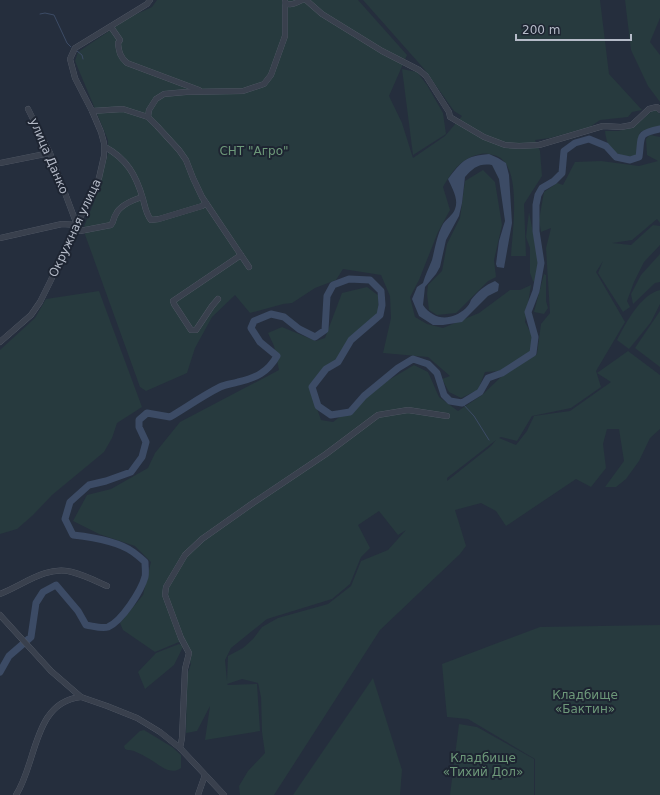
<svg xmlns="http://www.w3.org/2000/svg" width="660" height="795" font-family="'DejaVu Sans',sans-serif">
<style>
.green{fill:#273a3e;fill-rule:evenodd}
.water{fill:#3c4b65}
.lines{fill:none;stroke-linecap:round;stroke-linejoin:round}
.stream{stroke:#3c4b65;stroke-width:1}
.river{stroke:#3c4b65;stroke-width:7}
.minor-casing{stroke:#575e6b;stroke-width:6}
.minor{stroke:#39404d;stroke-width:5.5}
.labels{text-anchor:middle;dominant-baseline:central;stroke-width:4;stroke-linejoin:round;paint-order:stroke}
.park-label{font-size:12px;fill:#6d9879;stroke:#1e2532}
.street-label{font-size:12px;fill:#b5bbc8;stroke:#1e2532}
</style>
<rect width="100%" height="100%" fill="#252e3d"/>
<g class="green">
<path d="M157,0H358L407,55L389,96L402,123L413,158L445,136L462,116L454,111L425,70L363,0H600L609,74L642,110L632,112L628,117L600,120L590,127L550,138L535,140L540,151L542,176L524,204L526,256H511C512,233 524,160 493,155C489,154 485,153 481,154C461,158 453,170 443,187L450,210L438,232L419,280L410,297L415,317L427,324L443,328L479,313L510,290H520L531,285L525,322L533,337L530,352L501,371L485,372L478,390L461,398L449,392L442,379L450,376L428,357L383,353L391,318L390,296L381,275L343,269L336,280L315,288L292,303L283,304L250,313L235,295L212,317L195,348L187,373L146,391L140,387L83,229L94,202L108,154V140L75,61L78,52L130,17L152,7Z"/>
<polygon points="625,0 660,0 660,18 650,42 660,55 660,102 648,86 631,50"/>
<polygon points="402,69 417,72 427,85 443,113 446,134 413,155"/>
<path d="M654,109L660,114V126L640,132L637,156C617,158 607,151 605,131H618L634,127Z"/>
<path d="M650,135L660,137V223L657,219L632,240L612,243L631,245L653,225L660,226V245L644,262L634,282L627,301L630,307L623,312L598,273L603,261L596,272L625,322L596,371L601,387L571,408L532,416L517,441L501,437L499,438L516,445L527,431L534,416L570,411L611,382L597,373L628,351L660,375V429L650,438L639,461L626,479L616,487H605L624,461L619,429H607L603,444L606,468L591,487L576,479L506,526L496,511L481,503L455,510L466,546L460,554L380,630L274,795H240L239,786L248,771L265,753L262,732L261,697L258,683L242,679L227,684L228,685L257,684L260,731L205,740L210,706L197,731L186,733L187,675L191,664L183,647L174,665L145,689L138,672L156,653L179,644L181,645L179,642L155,652L123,630L120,623L143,595L151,562L135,546L99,534L73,521L87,495L111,489L148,468L155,453L180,422L279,370L274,346L268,333L282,327L316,341L325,338L342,293L367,287L379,296L378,313L362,329L339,359L309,385L321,420L333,422L382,384L414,365L428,372L439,397L458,411L482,395L501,377L537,354L541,324L550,313L546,248L551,228L541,232L539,220L544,192L557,183L563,185L575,162L601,161L639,166L658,161L647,155L646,139ZM496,440L491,446L447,481V478ZM379,511L398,535L406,530L388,550L361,561L351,586L328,604L278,618L262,627L253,639L243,648L228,656L227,681L225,660L231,648L267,619L332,599L350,584L361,557L370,548L358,525Z"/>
<polygon points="483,170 495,182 502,225 494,260 496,277 488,281 456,313 437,315 429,310 427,294 428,285 442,271 447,244 460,218 465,181"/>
<polygon points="529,212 539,263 535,282 533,281 530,273 530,248 526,237"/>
<polygon points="660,254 660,282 655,283 633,304 631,294 641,275"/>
<polygon points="544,274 546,275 546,301 548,308 544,314 534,312"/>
<path d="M660,290V304L651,322L629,349L617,340C625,324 641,294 660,290Z"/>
<polygon points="99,291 142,407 117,423 112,438 104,452 52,495 33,515 17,529 0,534 0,350 35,318 46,299"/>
<polygon points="660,311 660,367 635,348"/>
<polygon points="660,625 660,795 535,795 535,759 468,719 447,717 442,664 540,627"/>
<polygon points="373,678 402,770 400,795 293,795"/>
<polygon points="459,724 477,727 534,759 534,795 450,795"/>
<path d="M144,730L172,747L181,755V768C169,777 157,762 146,757C143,755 138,753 134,751C131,750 128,751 125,749L124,746L140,731Z"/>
</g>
<path class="water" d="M489,154L498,158L506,163L509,175L512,223L504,268L497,267L496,264L499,241L505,221L499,179L492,165C479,163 473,168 465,177L462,203L459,216L446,240L440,267L436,274L425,287L423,305C434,321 452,321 466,308C468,306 470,303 471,300C477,292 485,285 495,281L499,284L498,291L488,296L462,322L443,325H433L419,316L412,299L417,287L423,283C425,275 429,268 432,260C435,248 437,235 443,224C446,219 453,215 455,209C459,199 452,188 448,179C462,161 465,156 489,154Z"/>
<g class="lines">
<g class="stream">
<polyline points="40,14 45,13 54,15 67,43 71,47"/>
<polyline points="77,51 82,55 83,59"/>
<polyline points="462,403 474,416 489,440"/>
</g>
<path class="river" d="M0,672L9,656L31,637L36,603L43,592L56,585L78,611L86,625C93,626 102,629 108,627C122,621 141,591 145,577C146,573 145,567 145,562C141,558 137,555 133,552C118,541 91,537 73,535L65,519L70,502L89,485L106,481L131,472L142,457L146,442L139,427V420L147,413L170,417C187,407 202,396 220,387C226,384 232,384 238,382C256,378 268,372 277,356L260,342L251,328L254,321L271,314L284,317L299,329L315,337L325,330L327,296L333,285L349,279L370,280L381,291L382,305L380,315L351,340L338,362L326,369L312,387L318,406L331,415L350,412L364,396L398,368L413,359L428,364L437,373L444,395L450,401L462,403L480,392L488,378L502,373L533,353L535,337L528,312L536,291L541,263L536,231V205L538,195L542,188L554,181L562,173L564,151L575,143L589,139L606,146L616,157L630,160L639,157C642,135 637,134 660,129"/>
<defs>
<g id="minor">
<polyline points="306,0 322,14 382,51 419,70 426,76 449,112 450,117 484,137 505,145 519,146 539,145 603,126 621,127 632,125 649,109 657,107 660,110"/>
<path d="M285,1V3C291,6 296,3 302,0"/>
<path d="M111,27L120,40L118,43C119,52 120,57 127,63L199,90"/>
<polyline points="92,111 123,109 148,117 157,126 179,150 186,160 193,178 202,197 249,267"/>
<polyline points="148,117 149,110 156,99 164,94 186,92 243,91 264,84 271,75 285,36 285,3"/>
<path d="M105,147C127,159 136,175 143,199C145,206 146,214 151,220L159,219L202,206L206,203"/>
<polyline points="0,163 50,153"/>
<path d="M75,230L80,231L111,225C114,222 113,218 116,214C120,205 133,200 142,197"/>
<polyline points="0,238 62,224 77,225 50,153 28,109"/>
<polyline points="218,299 212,306 196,330 191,330 174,304 173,301 241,255"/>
<polyline points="0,342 31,315 40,302 50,282 99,178 104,156 104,143 101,132 92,111 75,78 70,59 75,48 147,4 150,0"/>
<path d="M0,594C23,585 47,565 72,572C84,575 96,581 107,586"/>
<polyline points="0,615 51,671 81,697 107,706 137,718 160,732 180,748 224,795"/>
<polyline points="180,748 182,738 185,669 189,653 181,638 165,595 166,587 185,555 202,539 253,503 326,454 378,415 408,410 447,416"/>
<path d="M16,795C37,763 33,702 81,697"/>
<polyline points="198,795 205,775"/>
</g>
</defs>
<use href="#minor" class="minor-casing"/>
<use href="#minor" class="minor"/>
</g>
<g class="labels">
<g class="park-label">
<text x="254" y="151">СНТ "Агро"</text>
<text x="585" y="695">Кладбище<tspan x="585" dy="14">«Бактин»</tspan></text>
<text x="483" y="758">Кладбище<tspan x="483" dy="14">«Тихий Дол»</tspan></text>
</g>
<g class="street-label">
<text transform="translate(49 156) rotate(67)">улица Данко</text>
<text transform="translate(75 228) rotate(-65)">Окружная улица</text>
</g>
</g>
<path d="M516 34v6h115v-6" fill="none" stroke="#b5bbc8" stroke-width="2"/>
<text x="522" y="34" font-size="12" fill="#b5bbc8" stroke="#1e2532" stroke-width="3" paint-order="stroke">200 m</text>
</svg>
